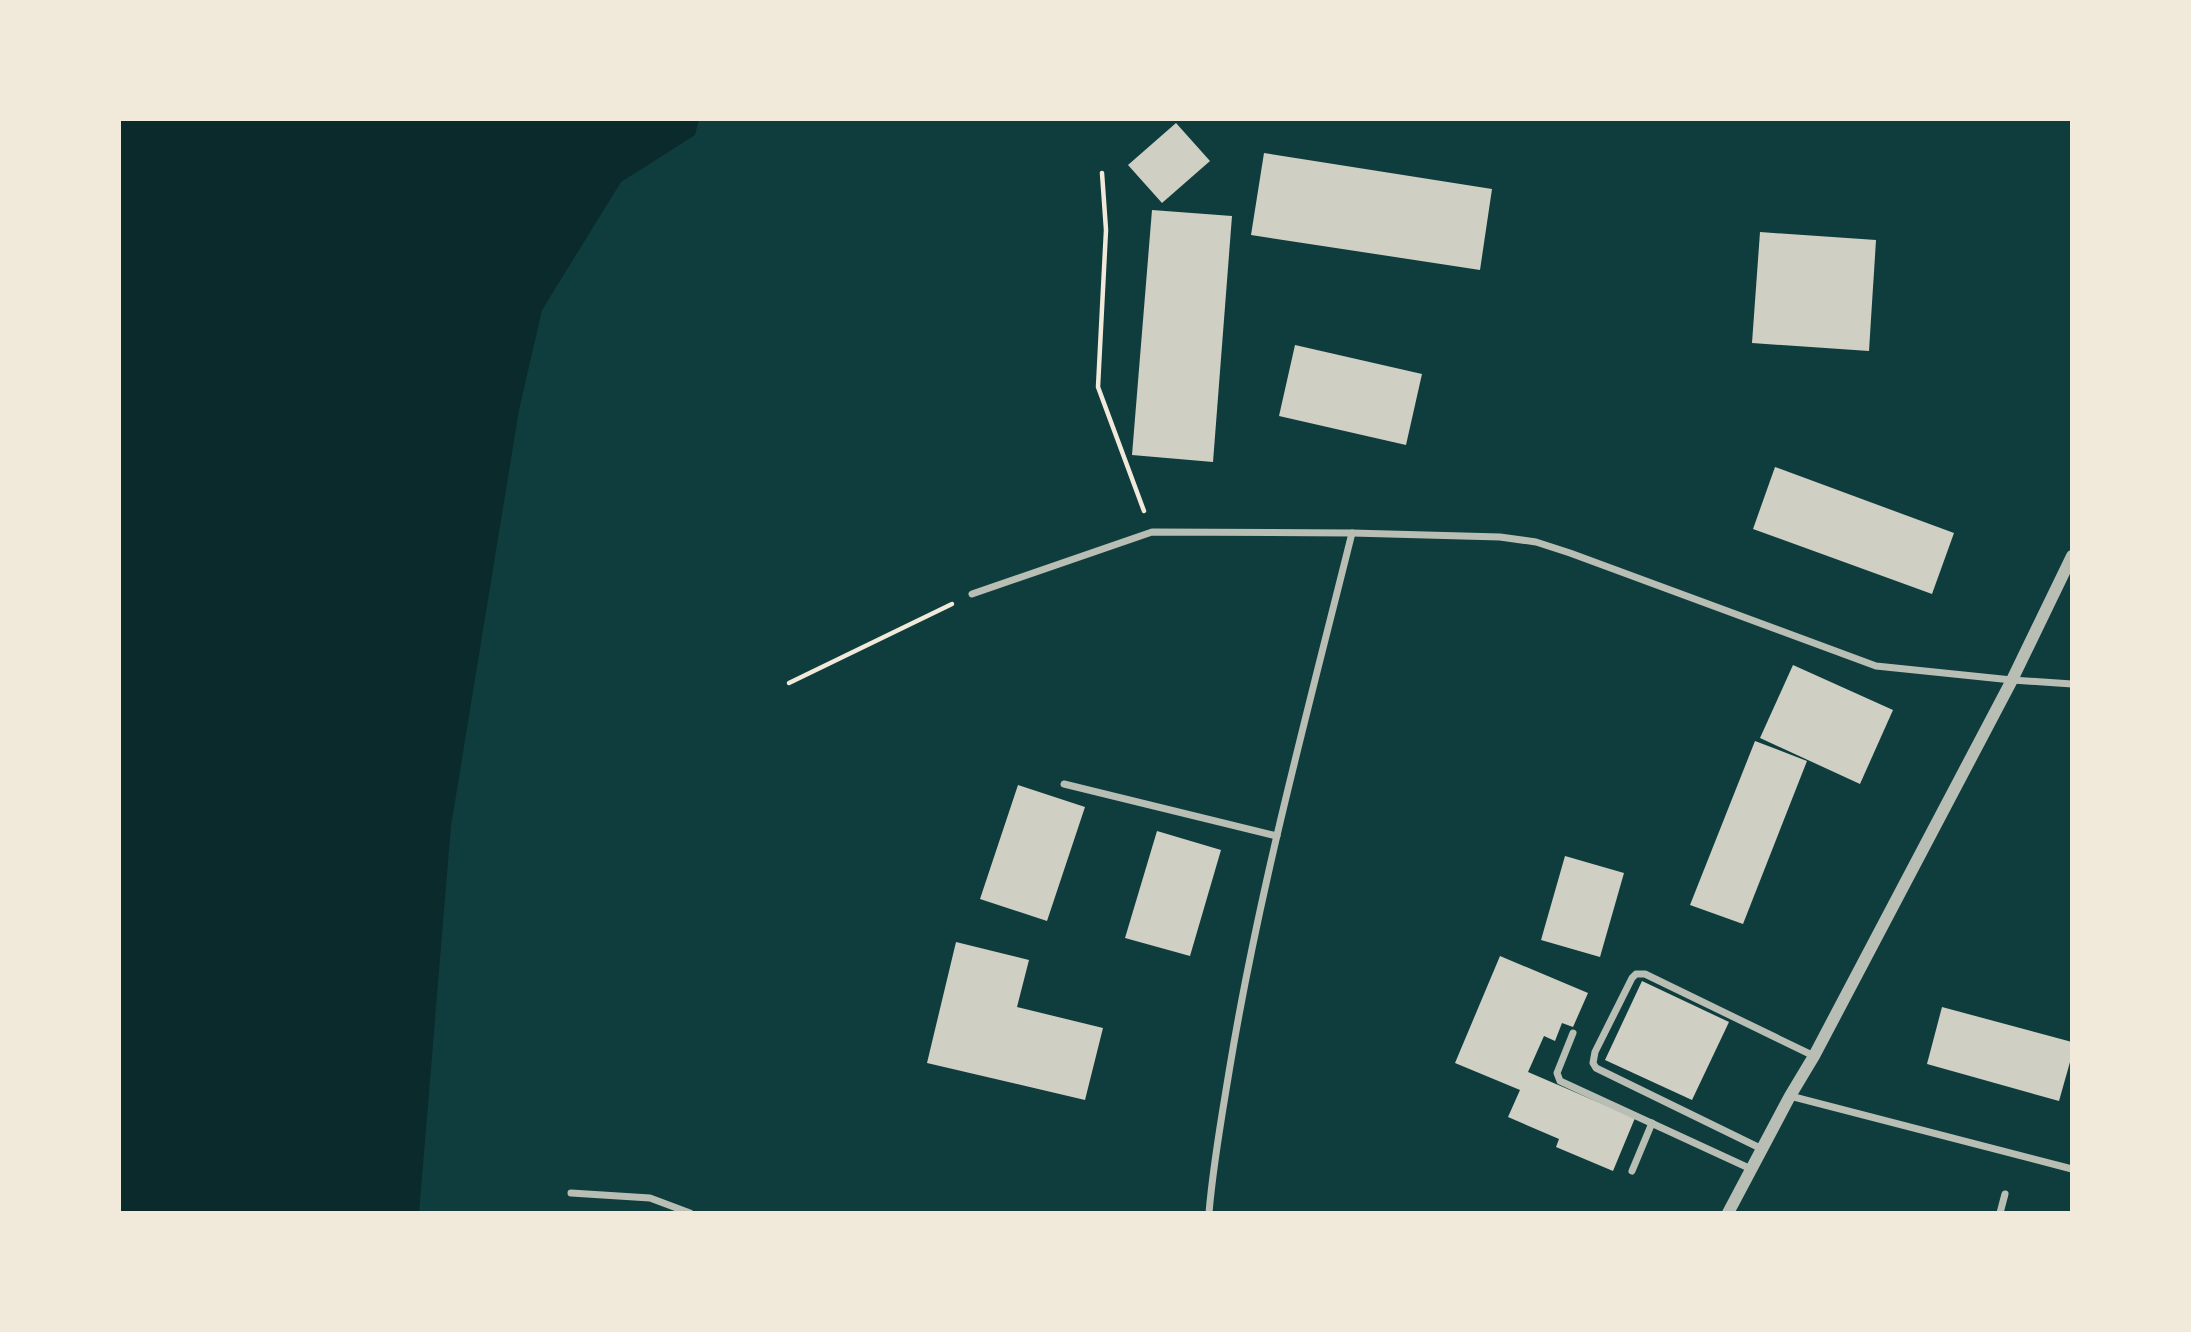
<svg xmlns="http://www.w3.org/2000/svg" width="2191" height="1332" font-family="'Space Grotesk',sans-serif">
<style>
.water{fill:#0a2a2b}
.building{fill:#cfcfc3}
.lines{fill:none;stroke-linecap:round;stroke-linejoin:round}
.path{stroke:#f1e9da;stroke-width:4.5}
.minor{stroke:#b8beb3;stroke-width:7}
.tertiary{stroke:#b8beb3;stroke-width:12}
</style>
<rect width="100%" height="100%" fill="#0f3d3e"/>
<polygon class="water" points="119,119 699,119 695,135 621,182 542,310 519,410 451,826 419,1213 119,1213"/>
<g class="building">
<polygon points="1176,123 1210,161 1162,203 1128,165"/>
<polygon points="1264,153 1492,189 1480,270 1251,235"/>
<polygon points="1152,210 1232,216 1213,462 1132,455"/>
<polygon points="1760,232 1876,240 1869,351 1752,343"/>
<polygon points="1295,345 1422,374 1406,445 1279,416"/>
<polygon points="1775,467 1954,533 1932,594 1753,529"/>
<polygon points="1793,665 1893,710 1860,784 1760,738"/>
<polygon points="1755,741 1807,761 1743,924 1690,905"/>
<polygon points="1018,785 1085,807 1047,921 980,899"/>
<polygon points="1157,831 1221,850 1190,956 1125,938"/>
<polygon points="1565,856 1624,873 1600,957 1541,940"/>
<polygon points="956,942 1029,960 1017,1007 1103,1028 1085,1100 927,1063"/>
<polygon points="1500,956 1588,993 1573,1027 1562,1023 1555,1041 1544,1036 1528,1072 1635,1118 1613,1171 1556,1147 1559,1139 1508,1117 1520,1090 1455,1063"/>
<polygon points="1642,981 1729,1022 1692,1100 1605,1060"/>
<polygon points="1942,1007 2072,1042 2072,1055 2059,1101 1927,1064"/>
</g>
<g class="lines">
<g class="path">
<polyline points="1102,173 1106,230 1098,387 1144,511"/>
<polyline points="789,683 952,604"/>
</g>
<g class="minor">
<polyline points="972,594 1152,532 1352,533 1500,537 1536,542 1570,553 1876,666 2012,680 2072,684"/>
<polyline points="1064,784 1277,836"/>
<polyline points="1573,1033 1557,1073 1560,1081 1751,1169"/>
<polyline points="1790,1096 2072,1169"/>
<polyline points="1762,1149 1596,1068 1593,1063 1595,1052 1632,978 1636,974 1645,974 1814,1056"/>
<polyline points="1632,1171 1652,1123"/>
<polyline points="571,1193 650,1198 690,1213"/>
<path d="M1209,1213C1213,1164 1222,1115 1230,1066C1260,886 1308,710 1352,533"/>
<polyline points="2000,1213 2005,1194"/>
</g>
<polyline class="tertiary" points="1728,1213 1790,1096 1814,1056 2012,680 2072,556"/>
</g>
<rect width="2191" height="1332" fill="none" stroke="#f1e9da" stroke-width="242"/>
</svg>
